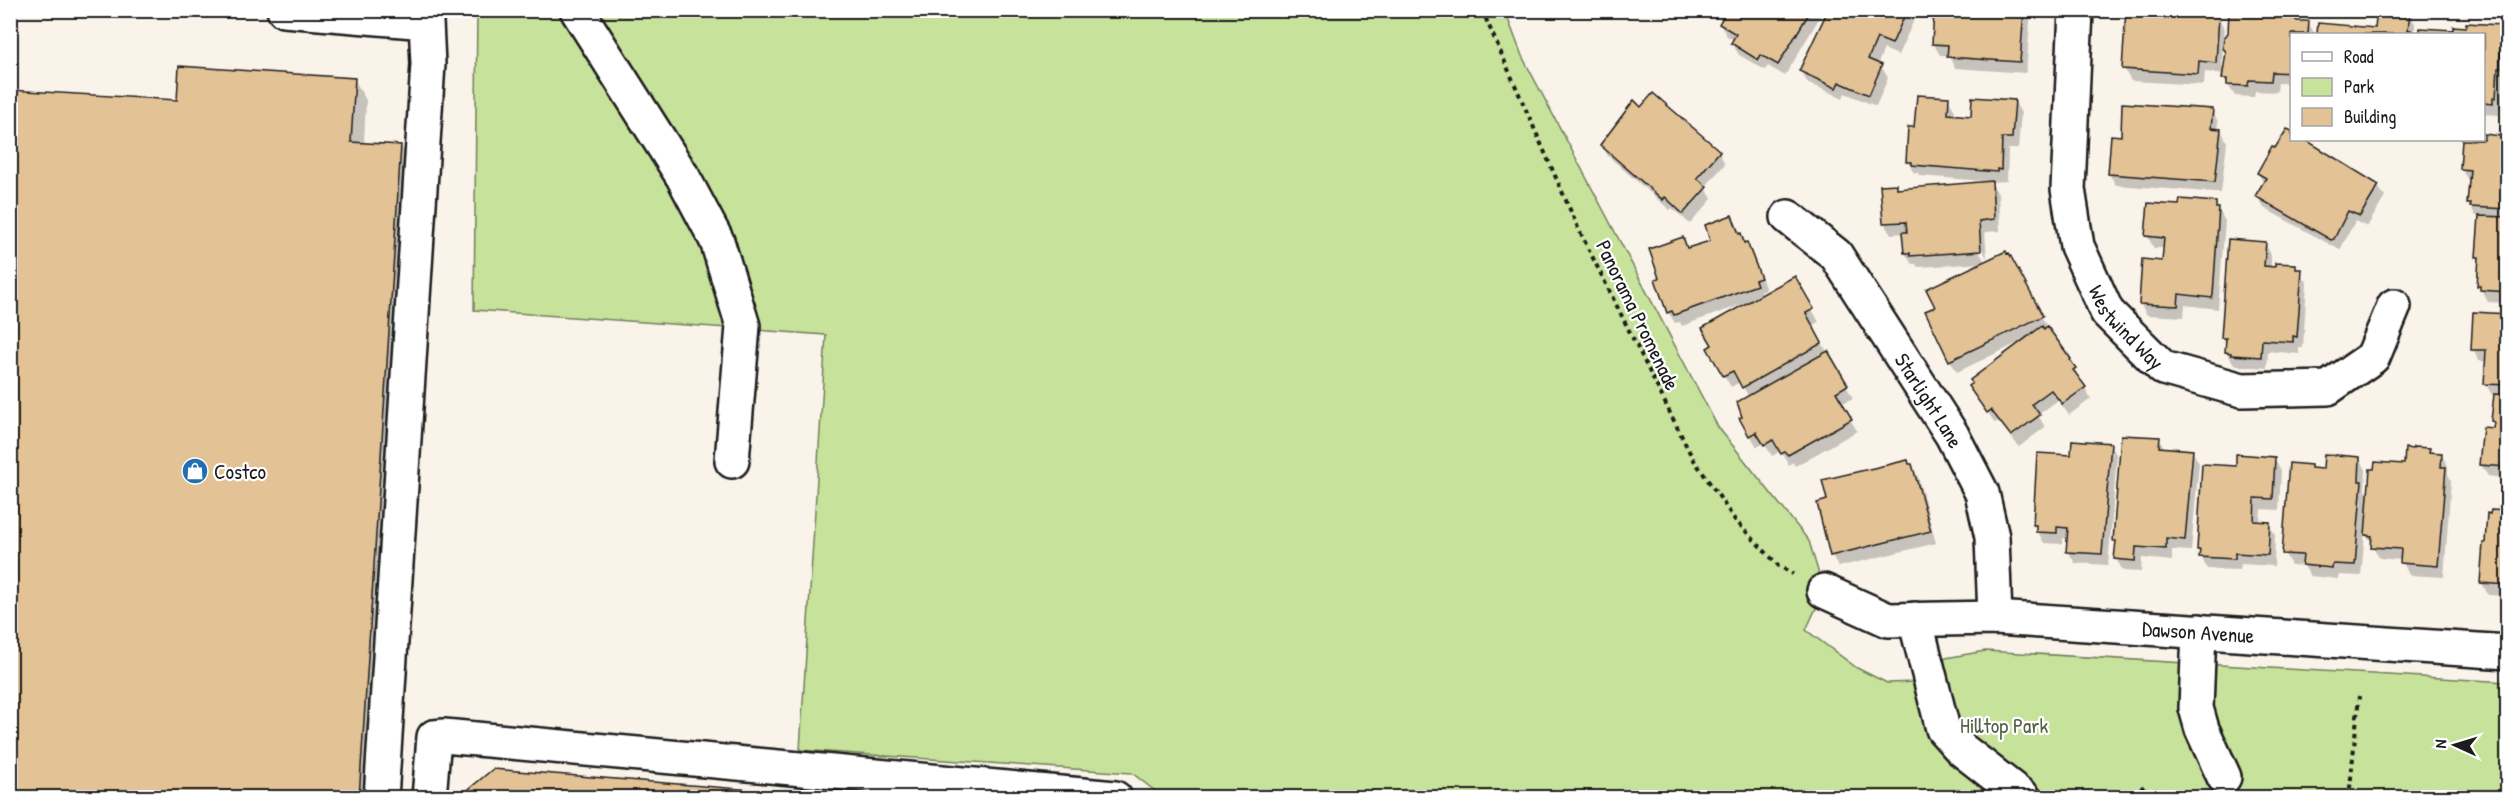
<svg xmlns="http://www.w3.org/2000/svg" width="2518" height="808" font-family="'Patrick Hand',sans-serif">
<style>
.green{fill:#c7e29a;stroke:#727f5b;stroke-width:1.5}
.shadow{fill:#0003;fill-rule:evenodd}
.building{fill:#e3c295;stroke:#1c1c1c;stroke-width:1.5}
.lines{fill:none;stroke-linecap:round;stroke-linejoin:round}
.minor-casing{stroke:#1c1c1c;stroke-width:38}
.path{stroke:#1c1c1c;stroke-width:4;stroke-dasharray:4.5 4.5;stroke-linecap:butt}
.minor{stroke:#fff;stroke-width:33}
.labels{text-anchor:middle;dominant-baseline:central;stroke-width:4.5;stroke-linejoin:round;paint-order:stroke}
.street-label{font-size:21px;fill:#1c1c1c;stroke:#fff}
.poi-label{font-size:21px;fill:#1c1c1c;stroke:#fff;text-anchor:start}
.park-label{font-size:21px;fill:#586148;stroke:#fff}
</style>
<rect width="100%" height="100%" fill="#f9f3ea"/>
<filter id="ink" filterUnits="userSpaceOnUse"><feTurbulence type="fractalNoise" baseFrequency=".0167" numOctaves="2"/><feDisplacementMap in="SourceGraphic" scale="12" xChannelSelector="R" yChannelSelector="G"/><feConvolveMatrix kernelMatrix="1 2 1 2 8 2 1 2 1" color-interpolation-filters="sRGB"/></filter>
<g filter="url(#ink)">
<polygon class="green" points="477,11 1505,11 1522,56 1718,427 1809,541 1824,591 1806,630 1857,668 1887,683 1917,682 1946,658 1985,651 2507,682 2507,797 1164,798 1132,773 800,750 826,335 474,310"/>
<g class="shadow">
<polygon points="1729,10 1824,10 1785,76 1768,66 1765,70 1739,55 1732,43 1734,40 1727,36 1720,24"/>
<polygon points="1829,10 1910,10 1915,18 1898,55 1884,49 1877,65 1881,66 1888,78 1876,106 1845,93 1843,98 1808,83 1801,72"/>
<polygon points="1935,10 2031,10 2026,73 1955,68 1948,55 1940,55 1933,43"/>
<path d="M2129,10H2168V13L2218,17L2224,28V41L2251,10L2254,15L2308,23L2315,34H2292V84L2278,83L2277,92L2255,91L2254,97L2235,96L2224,79V74L2205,72L2204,85L2131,81L2124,69ZM2223,44L2228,52L2227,66H2222Z"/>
<polygon points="2409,12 2415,24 2415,34 2319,34 2320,25 2376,29"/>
<polygon points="2500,27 2507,38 2502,109 2499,108 2499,115 2484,114 2484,34 2422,34 2422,29 2454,32"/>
<polygon points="354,79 366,100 364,144 401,146 412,167 371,798 10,798 179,102"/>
<polygon points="1948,99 1955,111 1955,116 1972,117 2014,101 2021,113 2018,149 2008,149 2007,181 1991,182 1998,194 2000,231 1985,232 1987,258 1979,244 1976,246 1985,262 2040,315 2070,360 2091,399 2069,415 2058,400 2038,415 2045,427 2019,447 1999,421 1995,423 1970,387 2024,340 1957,372 1950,360 1937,308 1984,263 1918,267 1916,264 1912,264 1905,253 1904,233 1891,234 1884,222 1896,186 1899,190 1984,183 1984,181 1920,176 1918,173 1914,173 1907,161 1915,129"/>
<polygon points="1642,109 1719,152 1725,164 1705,187 1712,199 1690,224 1672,208 1670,210 1608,156 1602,145"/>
<polygon points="2212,110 2218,122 2218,130 2221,130 2227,142 2221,193 2116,185 2109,174 2123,138"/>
<polygon points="2484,136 2508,138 2508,303 2488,302 2479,285 2481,262 2477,256 2480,218 2475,215 2469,203 2471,181 2468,180 2461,169 2463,140 2484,140"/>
<polygon points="2292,140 2302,140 2378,186 2385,197 2367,227 2355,221 2340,250 2264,208 2257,196 2264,184 2258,173 2276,150"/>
<polygon points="2215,203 2225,221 2218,309 2185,305 2184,317 2147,315 2140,303 2164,262 2165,248 2154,248 2147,236 2181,207"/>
<polygon points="1732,217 1753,255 1766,290 1761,292 1762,296 1794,278 1819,322 1812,325 1853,398 1841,404 1857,431 1795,466 1793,462 1789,465 1781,451 1772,456 1764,443 1757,447 1741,419 1744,417 1749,397 1740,382 1731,387 1709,349 1714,346 1746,303 1682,326 1680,322 1675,323 1668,312 1661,278 1682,239 1688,250 1712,242"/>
<polygon points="2265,243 2271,255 2271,268 2295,266 2307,282 2303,348 2299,348 2299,354 2268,351 2267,368 2239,366 2233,363 2227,352 2227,345 2223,338"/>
<polygon points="2508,315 2508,596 2488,595 2482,583 2504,512 2500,505 2503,478 2488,476 2481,465 2495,429 2493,421 2495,395 2492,395 2485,383 2486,361 2479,361 2473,350"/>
<polygon points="2159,439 2165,449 2192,451 2199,463 2191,551 2172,550 2172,561 2142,558 2141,572 2123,571 2116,559 2117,544 2115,540"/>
<polygon points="2110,444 2117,456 2108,565 2075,563 2068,551 2069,539 2063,538 2063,544 2044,543 2034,525 2073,457"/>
<polygon points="2429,450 2432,454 2441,454 2448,466 2448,474 2451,480 2444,577 2409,575 2402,560 2379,558 2365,531 2361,576 2339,575 2338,579 2310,576 2304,566 2291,565 2284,553 2312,469 2324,470 2360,458 2366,470 2365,489 2369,498 2406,466"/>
<polygon points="2274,458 2281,470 2279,510 2261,509 2260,523 2269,524 2275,535 2274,566 2241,564 2240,570 2207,569 2198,550 2237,468"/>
<polygon points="1911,465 1918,477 1936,543 1838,567 1832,555"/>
</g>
<g class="building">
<polygon points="1727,10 1811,10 1778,65 1761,55 1758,60 1731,43 1736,34 1719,24"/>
<polygon points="1828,10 1907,10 1892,44 1877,38 1868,59 1882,65 1869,95 1839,82 1836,88 1799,71"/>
<polygon points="1934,10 2024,10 2020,62 1947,57 1948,45 1932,44"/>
<polygon points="2126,10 2219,15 2216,63 2199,61 2198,74 2122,69"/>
<polygon points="2229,10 2252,10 2252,13 2275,15 2275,18 2293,17 2297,21 2309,21 2308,34 2292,34 2292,73 2272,72 2271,81 2249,80 2248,86 2227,85 2227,79 2222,79 2226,52 2223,48 2224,38 2228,33"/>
<polygon points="2377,10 2410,11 2408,30 2411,30 2410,34 2317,34 2318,23 2375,28"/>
<polygon points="2466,23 2501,25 2500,68 2498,68 2496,98 2493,97 2493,104 2484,103 2484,34 2420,34 2420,28 2453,30 2453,26 2466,27"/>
<polygon points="179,66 355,78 351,142 401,145 359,798 10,798 10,90 177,100"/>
<polygon points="1653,93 1720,151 1697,178 1707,187 1683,214 1665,197 1663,200 1600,145 1634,100 1641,107"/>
<polygon points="1917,95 1949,97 1948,114 1971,116 1972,97 2015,100 2012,138 2002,138 2001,170 1997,169 1997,172 1912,165 1912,162 1906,162 1908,127 1914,127"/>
<polygon points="2122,103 2213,109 2211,128 2221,129 2215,182 2108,174 2111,135 2121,136"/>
<polygon points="2287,129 2292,131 2292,140 2306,140 2379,185 2360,216 2348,211 2334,239 2331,240 2255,196 2266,178 2257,173 2272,146 2275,148"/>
<polygon points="2484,134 2508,137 2508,209 2470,207 2471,204 2467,204 2470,170 2460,169 2462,140 2484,140"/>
<polygon points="1992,181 1994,219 1979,221 1981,251 1910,256 1910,253 1904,253 1902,232 1907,232 1906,222 1883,223 1880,185 1897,184 1897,189"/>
<polygon points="2180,199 2216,202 2216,208 2219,208 2213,295 2212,298 2179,294 2178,306 2139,304 2142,259 2162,261 2164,238 2145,236 2148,203 2179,205"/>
<polygon points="1732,215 1739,234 1741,233 1744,243 1747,242 1761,278 1755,280 1757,285 1674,315 1672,311 1667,313 1655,279 1659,278 1649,249 1683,237 1687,248 1710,241 1705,225"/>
<polygon points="2479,216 2508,217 2508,292 2480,290 2480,286 2477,286 2479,257 2476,257"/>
<polygon points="2228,239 2266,242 2264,266 2275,267 2275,263 2296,264 2296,269 2302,269 2297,337 2293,336 2293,342 2262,340 2261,357 2231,355 2231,353 2225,352 2226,338 2221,338"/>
<polygon points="2006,251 2007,254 2009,253 2043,316 1949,361 1925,311 1935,307 1926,289"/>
<polygon points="1795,276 1814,309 1806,313 1822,343 1742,388 1733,371 1723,376 1707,348 1712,345 1702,328"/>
<polygon points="2473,312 2508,314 2508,385 2484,384 2486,350 2471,350"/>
<polygon points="2042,326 2044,329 2047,326 2071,359 2070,360 2076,368 2073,370 2086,387 2062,404 2051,390 2032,404 2040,415 2011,436 1991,410 1987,413 1968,386 1972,383 1970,380"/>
<polygon points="1828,351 1848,385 1836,392 1852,419 1788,455 1785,452 1781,454 1773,440 1764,445 1756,432 1749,436 1739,418 1742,417 1737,402"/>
<polygon points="2494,394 2508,395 2508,467 2479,465 2483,427 2493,428 2494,422 2491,421"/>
<polygon points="2121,435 2160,437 2159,447 2193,450 2185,540 2166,538 2166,549 2136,547 2135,561 2114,559 2116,541 2113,541"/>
<polygon points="2072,440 2111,443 2102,554 2066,552 2068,528 2057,527 2057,533 2036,532 2036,525 2033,525 2037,453 2071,455"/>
<polygon points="2413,447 2430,448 2429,452 2442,453 2441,467 2446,467 2438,566 2400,563 2401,549 2371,547 2372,536 2365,535 2370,469 2374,469 2375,462 2404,464 2405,448 2413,449"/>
<polygon points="2236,454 2275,457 2273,499 2255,498 2254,521 2270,522 2268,555 2235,553 2235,559 2199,557 2200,550 2197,550 2202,464 2236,466"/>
<polygon points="2324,454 2360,457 2359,481 2362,481 2355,565 2333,564 2332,568 2302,565 2303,555 2282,554 2289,463 2311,465 2311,468 2323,469"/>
<polygon points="1908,460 1909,464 1912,464 1931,531 1830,556 1817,503 1827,500 1822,480"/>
<polygon points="2502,475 2508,476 2508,506 2499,506"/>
<polygon points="2491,510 2508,511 2508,585 2480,583 2483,543 2485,543 2487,513 2490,514"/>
<polygon points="493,769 851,798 458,798"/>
</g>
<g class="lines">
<defs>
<g id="minor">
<polyline points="284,10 426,22 428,64 381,798"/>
<polyline points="577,10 683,177 717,241 743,326 732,461"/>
<path id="s1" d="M2076,10L2068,189L2077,246L2107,312L2163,368L2242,390L2328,388L2373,357L2394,306"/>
<path id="s2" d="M1788,217L1836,255L1952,435L1982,493L1992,537L1995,618"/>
<path id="s3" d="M1824,591L1888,620L1995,618L2508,652"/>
<polyline points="1915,619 1943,729 1961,749 2024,798"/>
<polyline points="2199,631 2196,708 2202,729 2224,777"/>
<polyline points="429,798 434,737 444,736 1115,798"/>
</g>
</defs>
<use href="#minor" class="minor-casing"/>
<g class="path">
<polyline points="1482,10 1579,230 1692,457 1735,520 1779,566 1793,574"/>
<polyline points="2141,786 2152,798"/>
<polyline points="2349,798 2359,696"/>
</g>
<use href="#minor" class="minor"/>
</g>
</g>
<defs>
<symbol id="shop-disc" viewBox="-11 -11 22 22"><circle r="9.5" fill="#1f6fb2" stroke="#fff"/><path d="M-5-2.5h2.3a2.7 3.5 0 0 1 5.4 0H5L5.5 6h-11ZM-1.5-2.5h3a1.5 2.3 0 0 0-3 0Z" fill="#fff"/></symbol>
</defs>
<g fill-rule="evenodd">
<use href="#shop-disc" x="180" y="456" width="30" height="30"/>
</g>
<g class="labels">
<g class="street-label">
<text transform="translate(1638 315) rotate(64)">Panorama Promenade</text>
<text stroke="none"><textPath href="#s1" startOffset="333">Westwind Way</textPath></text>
<text stroke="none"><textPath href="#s2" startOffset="234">Starlight Lane</textPath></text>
<text stroke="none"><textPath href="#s3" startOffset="381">Dawson Avenue</textPath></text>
</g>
<g class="poi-label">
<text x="214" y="471">Costco</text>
</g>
<g class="park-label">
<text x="2004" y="725">Hilltop Park</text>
</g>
</g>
<rect width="2518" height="808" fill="none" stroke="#fff" stroke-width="36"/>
<rect x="18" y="18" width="2482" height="772" fill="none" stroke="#1c1c1c" stroke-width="2" filter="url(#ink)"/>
<rect x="2290" y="33" width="195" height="108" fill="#ffffff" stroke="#a4a4a4" stroke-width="1.5"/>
<rect x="2302" y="52" width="30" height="9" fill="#ffffff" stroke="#a4a4a4" stroke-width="1.5"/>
<text x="2344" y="63" font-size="18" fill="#1c1c1c">Road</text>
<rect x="2302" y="78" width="30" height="18" fill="#c7e29a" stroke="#a4a4a4" stroke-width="1.5"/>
<text x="2344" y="93" font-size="18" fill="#1c1c1c">Park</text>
<rect x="2302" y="108" width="30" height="18" fill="#e3c295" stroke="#a4a4a4" stroke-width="1.5"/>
<text x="2344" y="123" font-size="18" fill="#1c1c1c">Building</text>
<g transform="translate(2455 745) rotate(274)" stroke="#ffffff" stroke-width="4.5" paint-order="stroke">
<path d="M0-4.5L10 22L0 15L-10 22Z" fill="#1c1c1c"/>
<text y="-9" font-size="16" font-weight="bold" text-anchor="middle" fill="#1c1c1c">N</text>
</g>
</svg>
